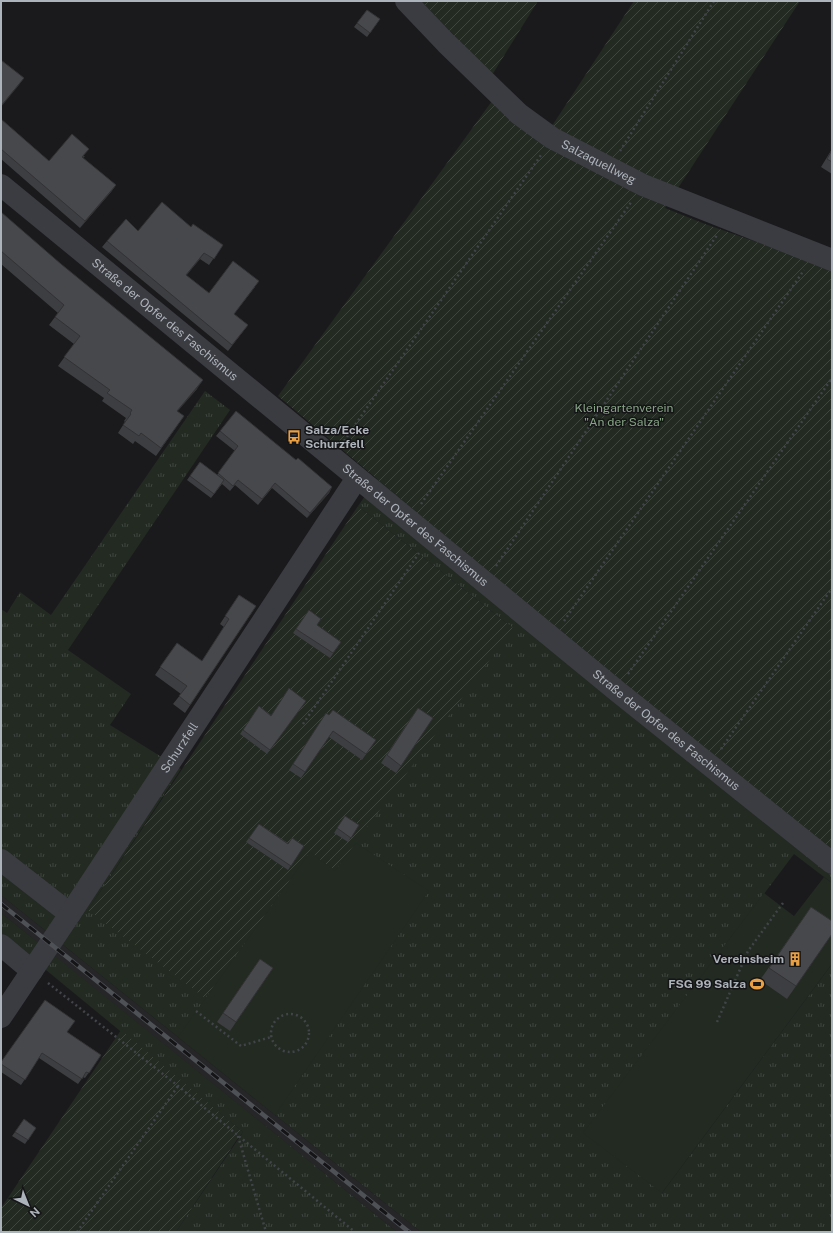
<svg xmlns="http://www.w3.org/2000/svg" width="833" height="1233" font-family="'Public Sans',sans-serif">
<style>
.built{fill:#262629}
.grass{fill:url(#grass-tufts)}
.garden{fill:url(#garden-furrows)}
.pitch{fill:#222a22}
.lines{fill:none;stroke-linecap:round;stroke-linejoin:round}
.path{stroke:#414448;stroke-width:2.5;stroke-dasharray:2 3;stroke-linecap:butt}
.minor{stroke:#3b3c41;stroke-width:22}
.rail-casing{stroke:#4e5156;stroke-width:4.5}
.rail{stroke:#151517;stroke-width:3;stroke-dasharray:9;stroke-linecap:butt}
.wall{fill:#3d3e41}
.shaded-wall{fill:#323235}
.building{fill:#47484c;stroke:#323235}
.labels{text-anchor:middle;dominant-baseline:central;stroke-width:3;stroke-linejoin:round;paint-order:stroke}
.street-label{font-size:12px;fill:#adb3bb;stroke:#151517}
.park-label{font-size:12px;fill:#87a485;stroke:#151517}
.poi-label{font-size:12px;font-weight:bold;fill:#adb3bb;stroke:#151517;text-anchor:end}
</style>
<defs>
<pattern id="grass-tufts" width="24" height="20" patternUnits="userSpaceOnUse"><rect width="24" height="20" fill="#222a22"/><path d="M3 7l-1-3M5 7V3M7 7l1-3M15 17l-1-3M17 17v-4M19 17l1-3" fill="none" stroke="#3f4640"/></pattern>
<pattern id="garden-furrows" width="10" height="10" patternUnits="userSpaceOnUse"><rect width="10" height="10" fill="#222a22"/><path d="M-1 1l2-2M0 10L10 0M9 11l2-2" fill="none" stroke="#3f4640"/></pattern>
</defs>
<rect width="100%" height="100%" fill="#1a1a1c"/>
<polygon class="built" points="1,895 62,944 421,1232 397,1232 1,913"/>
<g class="grass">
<polygon points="205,391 230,410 68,650 131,694 110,725 181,769 88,910 513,628 358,506 377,479 832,854 832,883 794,854 681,1004 662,1193 832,964 832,1232 421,1232 1,895 1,609 7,613 20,592 51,615"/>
<polygon points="1,913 55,956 397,1232 176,1232 243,1132 1,933"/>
</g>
<g class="garden">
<polygon points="421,1 538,1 492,75"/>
<polygon points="634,1 800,1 665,208 705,224 832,268 832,854 530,607 278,396 492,101 542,141"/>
<polygon points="358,506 513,628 335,871 310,852 205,998 88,910"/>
<polygon points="121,1030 243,1132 236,1141 176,1232 1,1232 1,1208"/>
</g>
<g class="pitch">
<polygon points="356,843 429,891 275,1115 178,1037 310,852 335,871"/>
<polygon points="824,877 832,883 832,964 662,1193 583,1133 764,893 794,916"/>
</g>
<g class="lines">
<g class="path">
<polyline points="620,151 714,1"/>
<polyline points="344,441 541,155"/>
<polyline points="421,504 632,201"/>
<polyline points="496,566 717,235"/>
<polyline points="564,621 804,270"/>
<polyline points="628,674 832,378"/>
<polyline points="303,724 419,553"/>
<polyline points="721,749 832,588"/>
<polyline points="48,983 178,1086 355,1232"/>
<polyline points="196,1011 241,1046 271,1037"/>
<circle cx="290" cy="1033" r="19"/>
<polyline points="717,1022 748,951 783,903"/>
<polyline points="238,1136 266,1232"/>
<polyline points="77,1232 178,1086"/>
</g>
<g class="minor">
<path id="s1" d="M406,1L446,43L519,114L552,138L643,185L832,260"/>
<path id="s2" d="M1,185L617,691L832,863"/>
<polyline points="1,860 70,914"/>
<polyline points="1,945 32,971"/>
<path id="s3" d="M1,1017L70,914L357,478"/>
</g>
<defs>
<polyline id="rail" points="1,904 409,1232"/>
</defs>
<use href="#rail" class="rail-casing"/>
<use href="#rail" class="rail"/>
</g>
<g class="wall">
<polygon points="367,10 380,19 367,37 354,27"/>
<polygon points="1,119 49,161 85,156 83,158 116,185 111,192 80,228 1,159"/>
<polygon points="832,149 832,174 821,167"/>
<polygon points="1,212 197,389 177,411 184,416 156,456 135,441 133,444 118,433 125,422 124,421 126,418 102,401 104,398 58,366 74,344 49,325 58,313 1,264"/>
<polygon points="191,227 223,245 209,265 200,259 186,275 209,293 255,287 234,314 248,325 228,351 102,247 107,241 138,231"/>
<polygon points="220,431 296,460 332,487 329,493 307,518 272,488 258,505 235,485 230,491 222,484 211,498 187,480 200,462 217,475 235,451 216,436"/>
<polygon points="239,595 256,606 185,713 173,704 181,694 155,675 177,643 202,661 224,627 220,624"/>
<polygon points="309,610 317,625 341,642 330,658 293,633"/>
<polygon points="306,701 267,754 240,734 259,706 271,715"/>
<polygon points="326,713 376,740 362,760 329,737 301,778 289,770"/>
<polygon points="412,716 401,766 396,773 381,763"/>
<polygon points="345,816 359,825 348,842 334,833"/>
<polygon points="259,824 288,843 304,846 288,870 246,842"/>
<polygon points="811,907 832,934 787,999 760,980"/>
<polygon points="260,959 273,968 230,1031 217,1022"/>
<polygon points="67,1032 101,1055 85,1078 83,1077 78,1084 39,1058 21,1085 1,1072 1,1062"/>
<polygon points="24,1120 36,1128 25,1144 12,1136"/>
</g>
<g class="shaded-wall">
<polygon points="24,78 19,85 1,107 1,106"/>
<polygon points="116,185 111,192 80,228 85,221"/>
<polygon points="204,253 200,259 182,281 186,275"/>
<polygon points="203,380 197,389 171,419 177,411"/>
<polygon points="332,487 329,493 307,518 310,513"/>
</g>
<g class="building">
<polygon points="367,10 380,19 370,33 357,23"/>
<polygon points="1,60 24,78 1,106"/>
<polygon points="1,119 49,161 72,134 89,149 82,157 116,185 85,221 1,149"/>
<polygon points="832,150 832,162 827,159"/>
<polygon points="162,202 191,227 193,224 223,245 214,259 204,253 186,275 209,293 233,261 259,281 234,314 248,325 232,345 107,241 126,219 138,231"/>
<polygon points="1,212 61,264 203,380 177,411 184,416 161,448 141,433 139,436 123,425 131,414 130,413 132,410 107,393 110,390 64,357 80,336 55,317 64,305 1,251"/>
<polygon points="236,411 296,460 298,458 332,487 310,513 275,483 262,499 238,480 233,486 218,473 238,446 220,431"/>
<polygon points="200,462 224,480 214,494 190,476"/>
<polygon points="239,595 256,606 190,705 179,696 187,686 160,667 177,643 202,661 229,619 225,616"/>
<polygon points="309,610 321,619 317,625 341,642 333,653 296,629"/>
<polygon points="289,688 306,701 270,750 243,730 259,706 271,716"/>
<polygon points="418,708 433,718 401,766 387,755"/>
<polygon points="333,710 376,740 366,754 333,731 305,772 293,764 326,713 329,715"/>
<polygon points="345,816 359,825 351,838 337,828"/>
<polygon points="259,824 288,844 292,838 304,846 291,866 249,838"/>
<polygon points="811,907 832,921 832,934 796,986 769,968"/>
<polygon points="260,959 273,968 236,1022 223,1013"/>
<polygon points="45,1000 75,1021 67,1032 101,1055 89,1073 86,1072 82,1079 42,1053 25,1080 1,1064 1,1062"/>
<polygon points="24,1119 36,1128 28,1140 15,1132"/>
</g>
<defs>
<symbol id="bus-bare" viewBox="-9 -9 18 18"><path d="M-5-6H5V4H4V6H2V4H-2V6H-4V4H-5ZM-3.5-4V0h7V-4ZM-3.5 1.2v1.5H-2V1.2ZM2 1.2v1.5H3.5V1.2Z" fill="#e9a044" stroke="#151517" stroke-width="2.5" paint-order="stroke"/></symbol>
<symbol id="building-bare" viewBox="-9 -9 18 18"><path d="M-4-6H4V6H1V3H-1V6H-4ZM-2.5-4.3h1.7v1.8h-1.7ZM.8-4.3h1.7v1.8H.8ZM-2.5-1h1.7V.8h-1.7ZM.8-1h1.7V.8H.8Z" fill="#e9a044" stroke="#151517" stroke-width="2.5" paint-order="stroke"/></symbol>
<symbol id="stadium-bare" viewBox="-9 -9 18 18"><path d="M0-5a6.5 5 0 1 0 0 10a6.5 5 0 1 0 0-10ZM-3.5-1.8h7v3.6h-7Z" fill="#e9a044" stroke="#151517" stroke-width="2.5" paint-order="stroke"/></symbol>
</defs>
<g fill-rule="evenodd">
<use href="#bus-bare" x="284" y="427" width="20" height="20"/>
<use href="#building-bare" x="785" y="949" width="20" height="20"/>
<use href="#stadium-bare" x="747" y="974" width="20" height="20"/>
</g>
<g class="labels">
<g class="street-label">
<text stroke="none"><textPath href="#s1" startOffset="253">Salzaquellweg</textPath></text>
<text stroke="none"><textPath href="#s2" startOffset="212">Straße der Opfer des Faschismus</textPath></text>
<text stroke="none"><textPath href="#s2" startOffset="536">Straße der Opfer des Faschismus</textPath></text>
<text stroke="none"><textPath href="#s2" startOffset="860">Straße der Opfer des Faschismus</textPath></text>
<text stroke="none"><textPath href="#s3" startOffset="323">Schurzfell</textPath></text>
</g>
<g class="park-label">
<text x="624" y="408">Kleingartenverein<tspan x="624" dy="14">"An der Salza"</tspan></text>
</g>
<g class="poi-label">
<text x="305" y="430" text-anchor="start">Salza/Ecke<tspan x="305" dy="14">Schurzfell</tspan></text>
<text x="784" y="959">Vereinsheim</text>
<text x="746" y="984">FSG 99 Salza</text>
</g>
</g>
<rect width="833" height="1233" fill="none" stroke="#adb3bb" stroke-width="4"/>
<g transform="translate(28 1205) rotate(137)" stroke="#151517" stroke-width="3" paint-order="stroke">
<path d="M0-3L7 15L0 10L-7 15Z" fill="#adb3bb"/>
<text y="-6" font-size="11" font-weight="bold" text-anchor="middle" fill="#adb3bb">N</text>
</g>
</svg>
